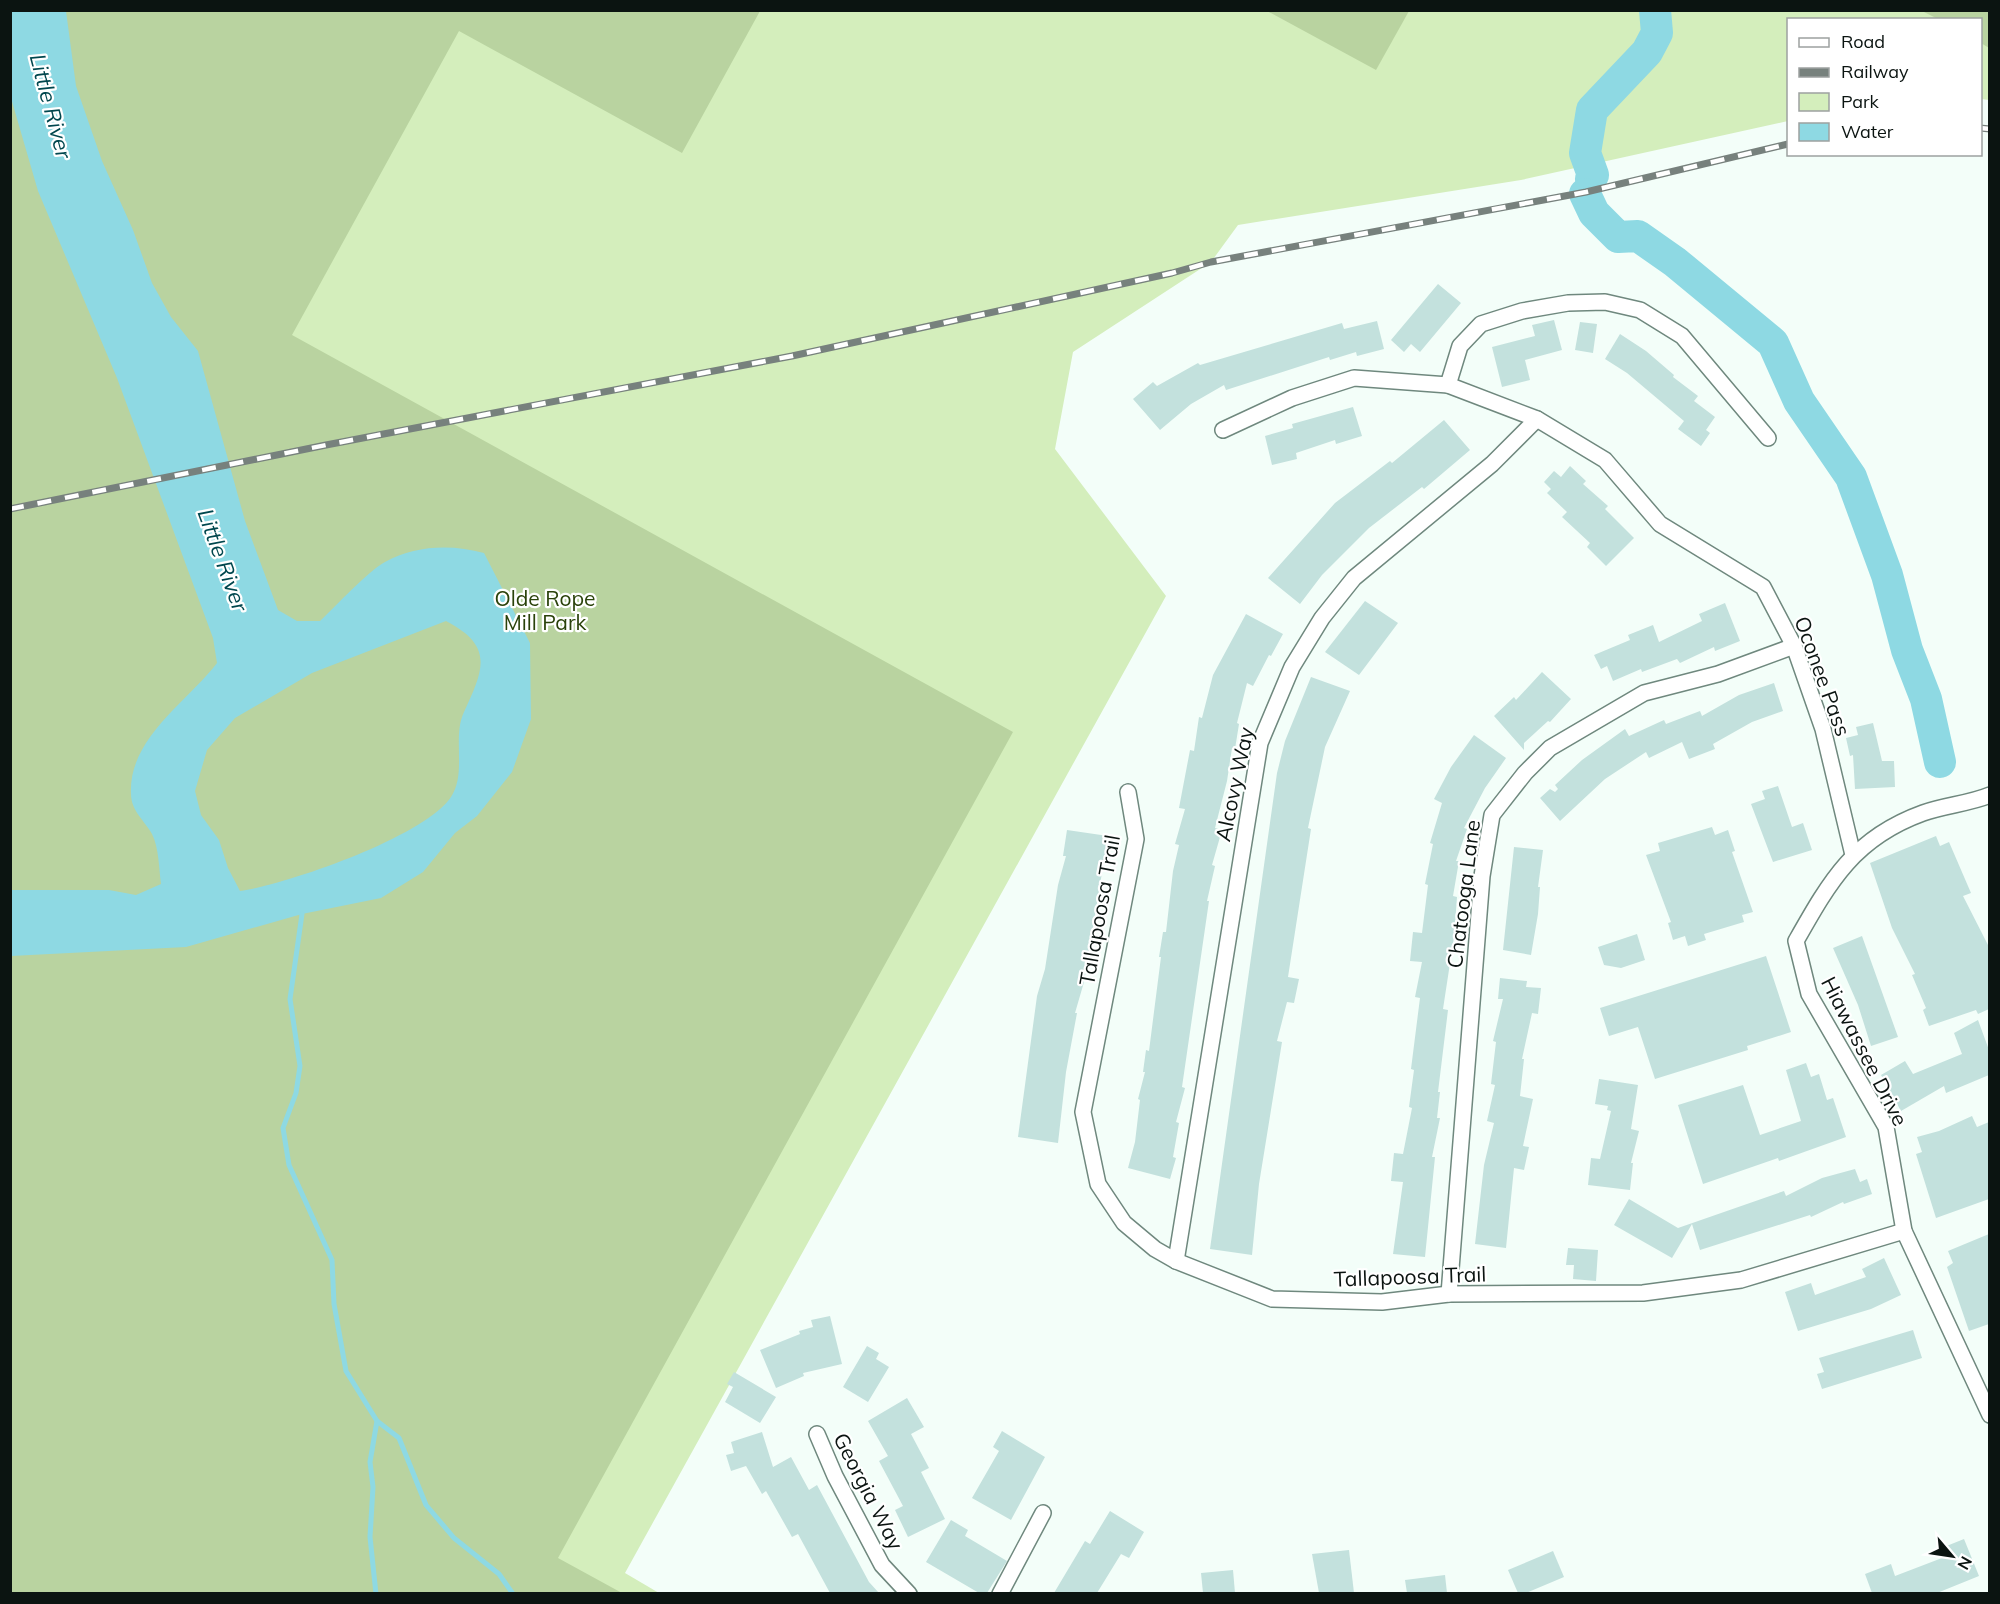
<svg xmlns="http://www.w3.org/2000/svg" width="2000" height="1604" font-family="Mulish,sans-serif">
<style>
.green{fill:#d4eebc}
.forest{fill:#b9d3a0}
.water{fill:#8ed9e3;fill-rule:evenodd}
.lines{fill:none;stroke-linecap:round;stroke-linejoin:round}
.stream{stroke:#8ed9e3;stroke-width:5}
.river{stroke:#8ed9e3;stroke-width:32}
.building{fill:#c3e1dd}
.street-casing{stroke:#6f887e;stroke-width:18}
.street{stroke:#fff;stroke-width:15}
.rail-casing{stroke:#77817d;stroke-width:7}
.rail{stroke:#fff;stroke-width:4.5;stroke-dasharray:14;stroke-linecap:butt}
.labels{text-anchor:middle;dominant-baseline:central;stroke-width:4.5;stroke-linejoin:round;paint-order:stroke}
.park-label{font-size:21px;fill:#2a420a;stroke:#fff}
.street-label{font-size:21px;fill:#0b1411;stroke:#fff}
.water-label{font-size:22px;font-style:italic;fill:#00474e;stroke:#fff}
</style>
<rect width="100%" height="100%" fill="#f3fef9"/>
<polygon class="green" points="11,11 1989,11 1989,100 1981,99 1980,20 1788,20 1788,121 1521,180 1238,225 1211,262 1073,352 1055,449 1166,596 625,1573 659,1593 11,1594"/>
<g class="forest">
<polygon points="11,11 760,11 682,153 459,31 292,335 1013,732 558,1558 622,1593 11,1594"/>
<polygon points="1267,11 1409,11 1376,70"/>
<polygon points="1922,11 1989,11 1989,48 1981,43 1980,20 1938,19"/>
</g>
<path class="water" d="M11,10L66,11L76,86L102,161L133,230L152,283L171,317L198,351L245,521L278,610L297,621H320C336,606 368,571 385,562C415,545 452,544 484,553L530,643L531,719L512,772L477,816L455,833L423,872L381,898L302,914L186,947L11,956V890H109L136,895L161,884C159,869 159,848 152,834C145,821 131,811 131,794C128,739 187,702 217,663L213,638L117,378L38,191L11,98ZM446,621C494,646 484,669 464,712C452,737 467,773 451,797C424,837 288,884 240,891L228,868L219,840L201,815L195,791L207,750L235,718L312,673Z"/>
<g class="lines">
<g class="stream">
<polyline points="302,914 290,999 300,1066 296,1093 283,1128 289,1165 332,1260 334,1304 346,1371 377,1421 399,1438 426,1505 454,1538 499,1574 513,1594"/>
<polyline points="376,1594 370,1537 373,1487 370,1462 377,1421"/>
</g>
<g class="river">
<polyline points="1591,179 1593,175 1585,153 1592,110 1647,52 1657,33 1655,10"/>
<polyline points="1585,194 1594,213 1618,237 1638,236 1675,262 1773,343 1799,401 1851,477 1887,575 1907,650 1926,699 1940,762"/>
</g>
</g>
<g class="building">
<polygon points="1438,284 1461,303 1420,352 1411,344 1404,352 1391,340"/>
<polygon points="1554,320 1562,350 1525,360 1530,380 1502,387 1492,347 1535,336 1532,325"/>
<polygon points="1377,321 1384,349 1357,356 1356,352 1330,360 1329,357 1226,390 1224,385 1191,404 1160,430 1133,399 1153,382 1157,386 1198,363 1200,365 1342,323 1344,329"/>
<polygon points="1580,322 1597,324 1593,353 1575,350"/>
<polygon points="1620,334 1646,351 1674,375 1673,377 1698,396 1694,401 1715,417 1706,430 1710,433 1701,446 1678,429 1684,421 1627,373 1605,359"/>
<polygon points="1353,407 1362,436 1336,444 1335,440 1296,453 1297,459 1272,465 1265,436 1293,428 1292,424"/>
<polygon points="1444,420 1470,450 1424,489 1422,487 1369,528 1322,575 1300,604 1268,578 1335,503 1390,461 1392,463"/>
<polygon points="1570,466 1586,481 1583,484 1608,506 1605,509 1634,538 1606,566 1587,547 1590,543 1562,517 1567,512 1547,493 1551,489 1544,482 1554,471 1561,477"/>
<polygon points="1365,601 1398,623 1359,675 1325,652"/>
<polygon points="1725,603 1740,641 1715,651 1714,647 1680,663 1677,659 1642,672 1641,669 1613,681 1607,666 1601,669 1594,655 1630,640 1628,635 1653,625 1659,642 1702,621 1699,614"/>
<polygon points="1246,614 1283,634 1271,656 1269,655 1253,686 1247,683 1237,723 1239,724 1235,749 1232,748 1227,781 1215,828 1222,830 1212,865 1215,866 1207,901 1209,901 1182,1087 1185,1088 1176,1122 1179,1123 1173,1157 1176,1158 1170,1179 1128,1168 1135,1142 1140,1100 1138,1099 1145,1072 1143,1072 1146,1050 1149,1051 1161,957 1159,957 1163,932 1166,932 1173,871 1179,845 1175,844 1185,809 1179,808 1190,750 1194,751 1199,717 1202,718 1213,675"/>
<polygon points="1542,672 1571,699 1550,722 1548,721 1524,743 1524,750 1494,716 1514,697 1516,700"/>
<polygon points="1311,677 1350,691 1325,747 1308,828 1311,829 1288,977 1299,979 1294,1003 1287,1002 1277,1041 1282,1042 1259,1184 1252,1255 1210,1249 1277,773 1285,741"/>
<polygon points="1774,683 1783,711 1752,722 1713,744 1715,749 1689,759 1682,742 1649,758 1646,752 1605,779 1560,821 1540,798 1550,789 1555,792 1558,789 1555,785 1582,760 1625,729 1629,736 1664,720 1666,724 1700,711 1702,716 1739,695"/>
<polygon points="1873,723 1882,761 1894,761 1895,787 1855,789 1853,755 1850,756 1846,738 1858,735 1856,727"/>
<polygon points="1474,735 1506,758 1485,788 1464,828 1467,829 1456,861 1459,861 1453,896 1457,897 1454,937 1443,1009 1448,1010 1438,1092 1440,1092 1437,1118 1440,1118 1432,1157 1435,1157 1425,1257 1393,1254 1403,1182 1391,1181 1394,1153 1403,1154 1412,1108 1409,1107 1414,1070 1411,1069 1420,998 1415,997 1422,962 1410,961 1413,932 1422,933 1428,885 1425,884 1433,844 1430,843 1442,803 1434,799 1451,767"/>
<polygon points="1778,786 1792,827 1803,823 1812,850 1773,862 1751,804 1765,799 1762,791"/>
<polygon points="1712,827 1715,835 1728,830 1735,851 1732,852 1753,912 1742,915 1744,922 1704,934 1706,940 1688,946 1685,936 1673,940 1668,923 1671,922 1646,855 1660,851 1658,843"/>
<polygon points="1067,830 1108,836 1084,982 1075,1013 1077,1013 1066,1072 1058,1143 1018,1137 1037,996 1045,969 1058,885 1066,856 1063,856"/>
<polygon points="1936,836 1940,846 1949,842 1971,893 1963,896 1989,947 1989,1009 1978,1014 1976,1010 1929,1026 1923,1010 1926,1008 1912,975 1915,974 1892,928 1870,863"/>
<polygon points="1514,847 1543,850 1538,887 1540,887 1538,914 1531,955 1503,950"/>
<polygon points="1637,934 1645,960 1621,968 1604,965 1598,947"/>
<polygon points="1862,936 1898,1037 1871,1046 1858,1005 1833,948"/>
<polygon points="1766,956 1791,1032 1747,1046 1748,1050 1655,1079 1638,1027 1609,1036 1600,1008"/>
<polygon points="1500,978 1527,981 1526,987 1541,988 1538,1014 1532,1013 1522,1059 1524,1059 1520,1096 1533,1099 1523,1146 1529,1147 1524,1170 1514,1168 1506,1248 1475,1244 1484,1165 1494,1123 1487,1121 1495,1085 1491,1084 1496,1042 1493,1041 1503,999 1498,999"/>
<polygon points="1978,1020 1989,1050 1989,1075 1946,1093 1944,1086 1901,1111 1881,1075 1905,1061 1913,1074 1962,1054 1954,1033"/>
<polygon points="1806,1063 1811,1077 1819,1074 1827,1100 1833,1098 1846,1137 1779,1161 1778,1158 1703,1184 1678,1105 1743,1085 1760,1135 1801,1121 1786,1070"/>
<polygon points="1599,1079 1638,1085 1631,1129 1639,1131 1631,1163 1633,1163 1630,1190 1588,1185 1591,1158 1600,1159 1611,1111 1607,1110 1608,1106 1595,1104"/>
<polygon points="1972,1116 1977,1127 1989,1122 1989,1199 1936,1218 1916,1154 1922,1152 1917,1137 1939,1131"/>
<polygon points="1855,1169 1860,1182 1867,1179 1872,1194 1844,1204 1843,1202 1811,1217 1810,1215 1700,1250 1692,1224 1672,1258 1614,1225 1629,1199 1678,1228 1784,1191 1786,1196 1822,1178"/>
<polygon points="1989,1234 1989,1324 1969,1331 1947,1267 1953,1263 1948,1251"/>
<polygon points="1568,1248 1598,1250 1596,1281 1573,1279 1574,1265 1566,1265"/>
<polygon points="1884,1258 1901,1295 1871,1309 1798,1331 1785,1292 1811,1283 1815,1295 1866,1277 1862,1269"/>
<polygon points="830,1316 842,1364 803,1373 804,1376 776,1388 760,1350 800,1334 799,1331 813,1327 811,1320"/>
<polygon points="1913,1330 1922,1358 1822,1389 1817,1374 1824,1372 1819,1358"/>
<polygon points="867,1346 879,1353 876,1359 889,1367 868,1402 843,1387"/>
<polygon points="734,1372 776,1397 760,1423 725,1402 733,1387 727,1384"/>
<polygon points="907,1398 924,1427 911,1434 929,1468 921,1472 945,1519 908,1537 895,1510 903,1506 879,1461 888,1456 868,1421"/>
<polygon points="1002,1431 1045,1457 1011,1520 972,1498 999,1451 993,1447"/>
<polygon points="762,1432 773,1467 791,1457 809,1490 817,1485 869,1582 879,1593 830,1593 798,1534 792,1537 766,1491 762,1494 746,1466 731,1471 726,1455 734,1453 731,1442"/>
<polygon points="1110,1511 1144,1532 1129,1558 1121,1554 1097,1593 1054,1593 1085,1541 1090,1544"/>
<polygon points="951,1520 968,1530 965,1536 1007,1561 987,1593 979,1593 926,1562"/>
<polygon points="1964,1539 1979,1576 1937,1593 1872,1593 1865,1574 1891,1564 1895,1576 1942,1558 1939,1549"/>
<polygon points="1349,1550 1354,1593 1319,1593 1312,1554"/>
<polygon points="1553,1551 1564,1577 1526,1593 1518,1593 1508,1570"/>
<polygon points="1233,1570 1235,1593 1203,1593 1201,1573"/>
<polygon points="1445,1575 1447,1593 1407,1593 1405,1580"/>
</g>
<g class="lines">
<defs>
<g id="street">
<polyline points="1448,385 1460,346 1481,324 1522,311 1568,303 1605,302 1640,310 1682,336 1768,438"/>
<polyline points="1223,430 1292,398 1354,378 1448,385 1537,419 1605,460 1660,524 1763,587 1794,646 1823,729 1853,855"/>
<polyline points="1128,792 1136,839 1083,1112 1098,1184 1124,1223 1155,1249 1176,1261 1272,1299 1382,1302 1449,1294 1643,1293 1741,1280 1904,1231"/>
<path d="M1990,795C1968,804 1945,805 1923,813C1854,838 1830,881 1796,941L1809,994L1886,1127L1904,1231L1990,1415"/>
<polyline points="1176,1261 1260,743 1292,667 1322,618 1354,578 1492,464 1537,419"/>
<polyline points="1449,1294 1482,876 1492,815 1525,773 1550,748 1644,693 1718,674 1794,646"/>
<polyline points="817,1434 835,1476 882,1565 909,1594"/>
<polyline points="1000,1594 1043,1513"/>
</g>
</defs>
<use href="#street" class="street-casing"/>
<use href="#street" class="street"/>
<defs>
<g id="rail">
<polyline points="1980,128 1990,129"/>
<polyline points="10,509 326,445 792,356 1172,273 1211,262 1586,192 1788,144"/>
</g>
</defs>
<use href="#rail" class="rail-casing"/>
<use href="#rail" class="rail"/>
</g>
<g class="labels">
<g class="park-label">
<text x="545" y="598">Olde Rope<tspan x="545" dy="24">Mill Park</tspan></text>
</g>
<g class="street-label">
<text transform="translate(1823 676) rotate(70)">Oconee Pass</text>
<text transform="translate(1234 784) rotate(-78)">Alcovy Way</text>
<text transform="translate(1463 894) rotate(-83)">Chatooga Lane</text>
<text transform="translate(1099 910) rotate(-80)">Tallapoosa Trail</text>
<text transform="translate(1865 1051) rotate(63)">Hiawassee Drive</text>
<text transform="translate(1410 1276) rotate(-2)">Tallapoosa Trail</text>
<text transform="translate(869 1491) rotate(63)">Georgia Way</text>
</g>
<g class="water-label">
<text transform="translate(51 106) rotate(75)">Little River</text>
<text transform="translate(223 560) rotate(70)">Little River</text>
</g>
</g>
<rect width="2000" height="1604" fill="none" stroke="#0b1411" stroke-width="24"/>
<rect x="1787" y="18" width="195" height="138" fill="#ffffff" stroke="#9da1a0" stroke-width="1.5"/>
<rect x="1799" y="38" width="30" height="9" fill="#ffffff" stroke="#9da1a0" stroke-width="1.5"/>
<text x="1841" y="48" font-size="18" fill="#0b1411">Road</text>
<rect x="1799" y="68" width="30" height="9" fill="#77817d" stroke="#9da1a0" stroke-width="1.5"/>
<text x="1841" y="78" font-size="18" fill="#0b1411">Railway</text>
<rect x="1799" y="93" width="30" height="18" fill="#d4eebc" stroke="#9da1a0" stroke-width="1.5"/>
<text x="1841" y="108" font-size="18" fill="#0b1411">Park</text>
<rect x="1799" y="123" width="30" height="18" fill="#8ed9e3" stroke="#9da1a0" stroke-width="1.5"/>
<text x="1841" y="138" font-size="18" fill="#0b1411">Water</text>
<g transform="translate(1952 1556) rotate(119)" stroke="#ffffff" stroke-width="4.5" paint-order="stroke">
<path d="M0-4.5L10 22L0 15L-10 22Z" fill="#0b1411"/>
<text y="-9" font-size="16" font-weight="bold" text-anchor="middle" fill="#0b1411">N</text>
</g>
</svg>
